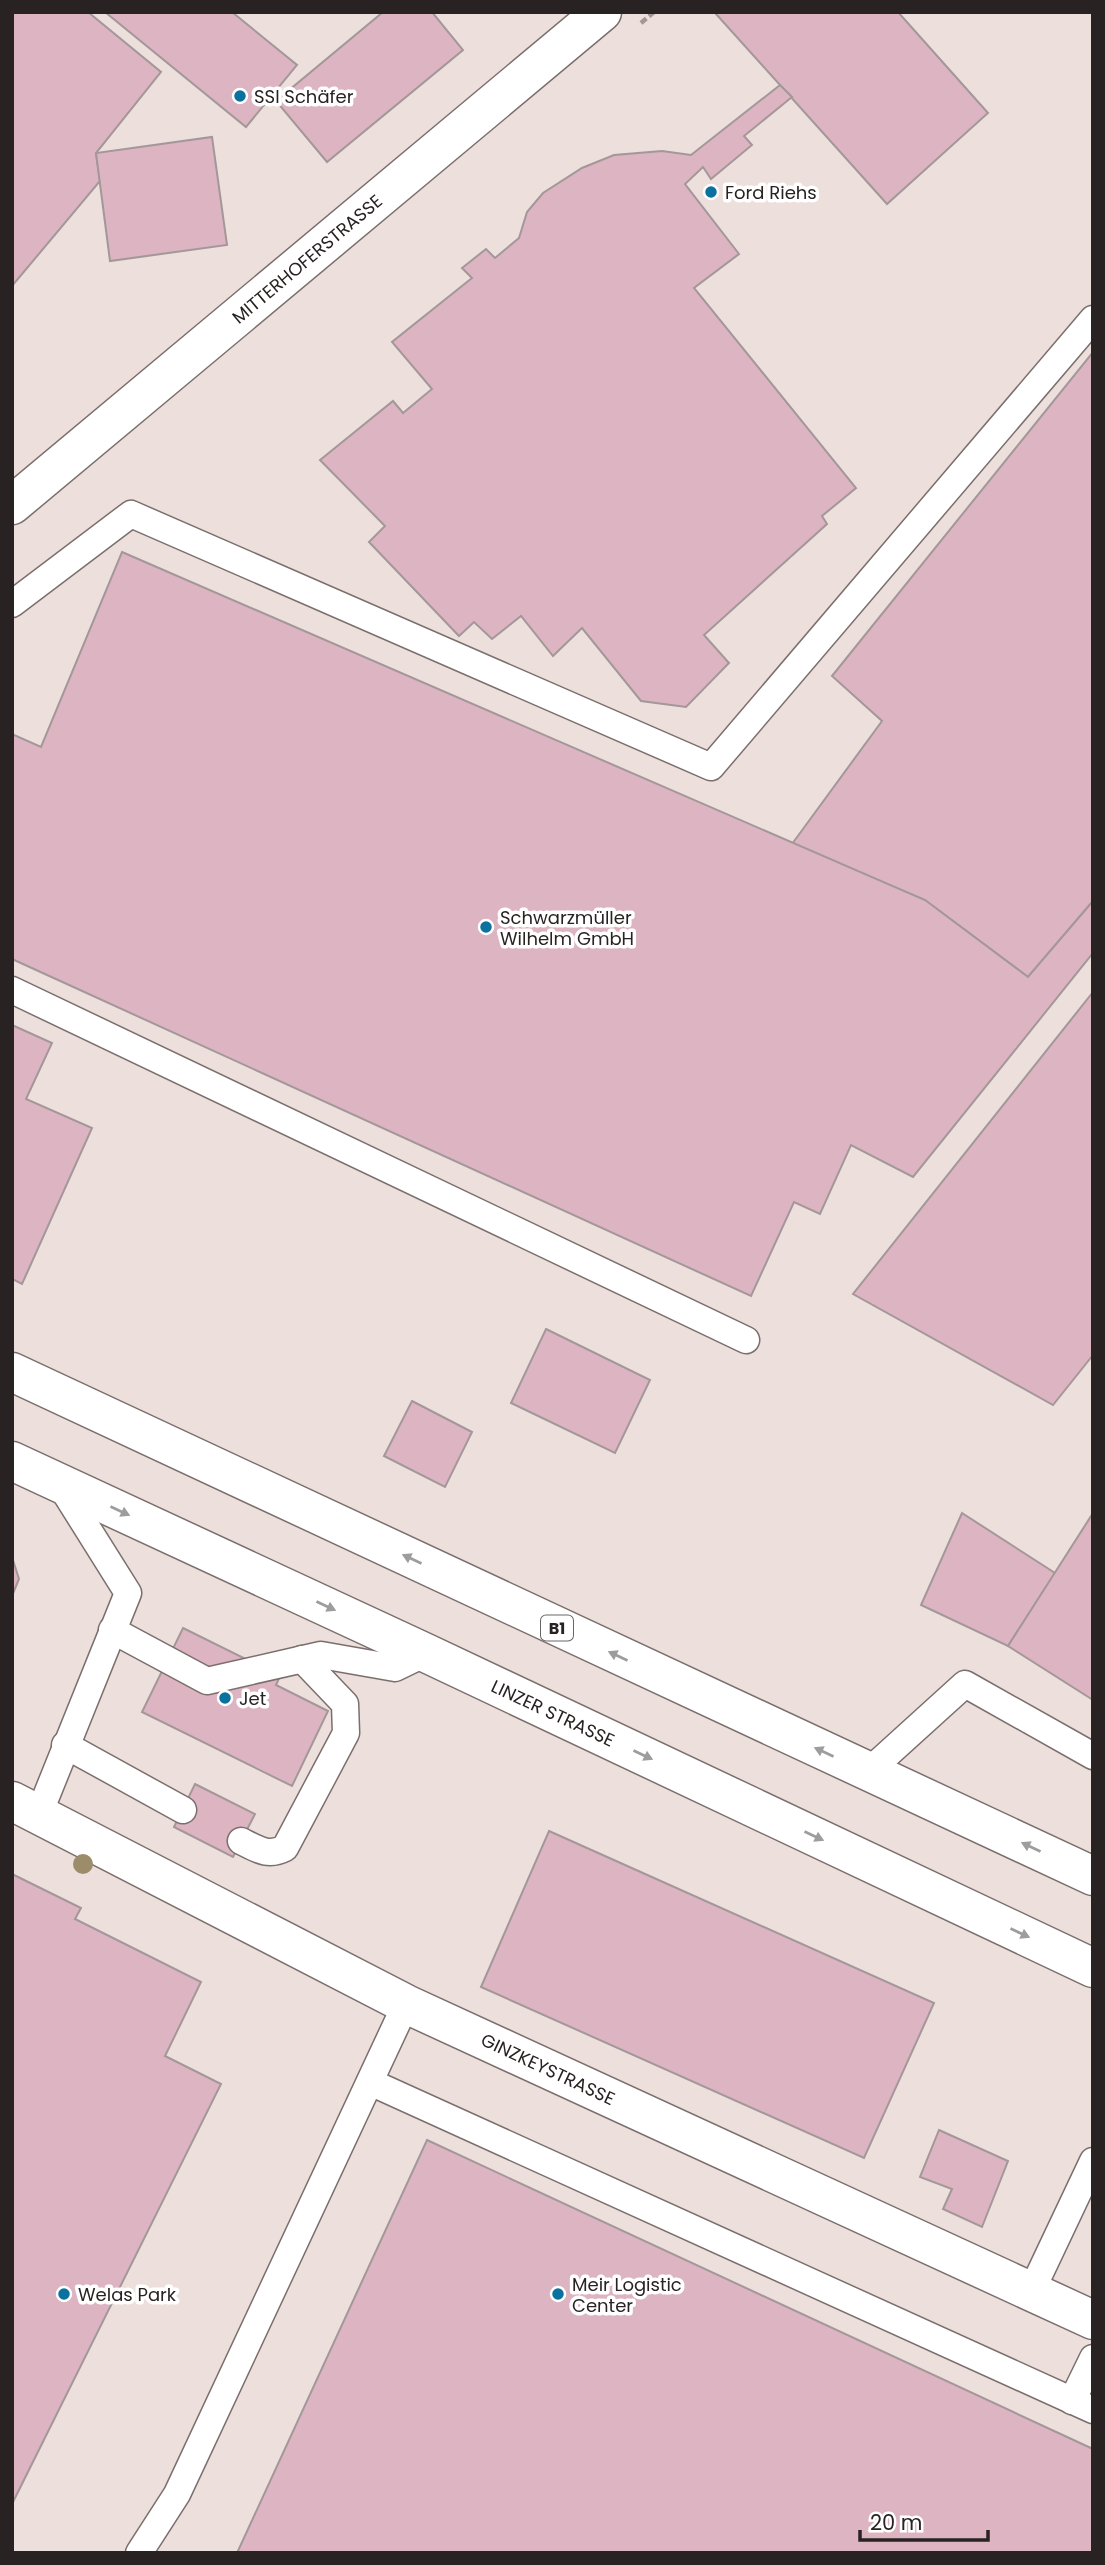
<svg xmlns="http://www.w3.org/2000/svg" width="1105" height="2565" font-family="Poppins,sans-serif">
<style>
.building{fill:#ddb4c1;stroke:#a3979a;stroke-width:2}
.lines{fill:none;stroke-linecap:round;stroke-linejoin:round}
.service-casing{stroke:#7b6f6d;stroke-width:29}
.tertiary-casing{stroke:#7b6f6d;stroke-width:41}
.secondary-casing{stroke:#7b6f6d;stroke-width:41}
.primary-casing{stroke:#7b6f6d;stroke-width:41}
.path{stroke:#a29896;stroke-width:4.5;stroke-dasharray:7 3.5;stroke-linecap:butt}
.service{stroke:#fff;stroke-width:26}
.tertiary{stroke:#fff;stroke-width:38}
.secondary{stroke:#fff;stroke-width:38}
.primary{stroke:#fff;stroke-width:38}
.tree{fill:#9d8c6a}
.oneway{fill:#9e9c9c}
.poi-dot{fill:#0b729f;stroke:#fff;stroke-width:2.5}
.labels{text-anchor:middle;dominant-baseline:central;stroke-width:7;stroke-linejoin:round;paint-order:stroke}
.shield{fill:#fff;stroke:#686564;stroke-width:2}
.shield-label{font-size:16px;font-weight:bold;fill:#282322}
.poi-label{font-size:18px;fill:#282322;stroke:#fff;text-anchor:start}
.street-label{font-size:18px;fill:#282322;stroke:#fff}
</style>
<rect width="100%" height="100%" fill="#ecdfdc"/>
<g class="building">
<polygon points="12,12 88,12 161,72 96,153 100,181 12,286"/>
<polygon points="105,12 232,12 297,65 246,127"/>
<polygon points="383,12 432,12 463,50 327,162 276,101"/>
<polygon points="718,12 898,12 988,113 887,204 716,14"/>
<polygon points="780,85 792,97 744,136 752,145 711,179 703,167 685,184 739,254 694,288 856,488 822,516 827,524 704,635 729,663 686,707 641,701 582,628 553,656 521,616 492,639 474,622 459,636 369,542 385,526 320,460 393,401 403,413 432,389 392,342 472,278 462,268 486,249 495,258 519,238 527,212 543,193 582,168 614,155 662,151 691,155"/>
<polygon points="212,137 227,245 110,261 96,153"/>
<polygon points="1093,352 1093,901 1028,977 925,900 792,844 882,721 832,676"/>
<polygon points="122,552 925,900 1028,977 1093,901 1093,953 913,1177 851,1145 820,1214 794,1202 751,1296 12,959 12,734 41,747"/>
<polygon points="1093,992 1093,1355 1053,1405 853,1294"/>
<polygon points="12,1025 52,1043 26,1099 92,1128 22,1284 12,1279"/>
<polygon points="546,1329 650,1380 615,1453 511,1403"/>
<polygon points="412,1401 472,1432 445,1487 384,1456"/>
<polygon points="962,1513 1055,1573 1008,1646 921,1605"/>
<polygon points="1093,1513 1093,1700 1008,1646"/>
<polygon points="12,1557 19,1579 12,1596"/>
<polygon points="183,1628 280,1676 276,1685 328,1711 292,1786 142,1712"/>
<polygon points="195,1784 255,1814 233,1857 174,1827"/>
<polygon points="549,1831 934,2003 864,2158 481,1987"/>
<polygon points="12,1874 81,1908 75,1919 201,1982 165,2056 221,2084 12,2504"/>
<polygon points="939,2130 1008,2161 982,2227 943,2209 952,2189 920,2177"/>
<polygon points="427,2140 1093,2449 1093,2553 237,2553"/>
</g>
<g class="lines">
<defs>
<g id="service">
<polyline points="12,604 131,514 711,767 1093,319"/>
<polyline points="12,990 746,1340"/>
<polyline points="112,1630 207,1681 321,1655 395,1668 426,1653"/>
<polyline points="65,1745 183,1810"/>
<polyline points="868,1772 965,1684 1093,1756"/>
<polyline points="39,1814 128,1593 59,1483"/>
<path d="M241,1841C257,1849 268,1857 285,1848L346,1733L345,1704L302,1659"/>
<polyline points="370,2082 1093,2410"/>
<polyline points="1031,2292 1093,2161"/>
<polyline points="1072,2401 1093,2358"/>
<polyline points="139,2553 177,2494 406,2004"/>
</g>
<polyline id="tertiary" points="12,1801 406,2004 1093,2320"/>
<polyline id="secondary" points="12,505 602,12"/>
<g id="primary">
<polyline points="12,1372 1093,1876"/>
<polyline points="12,1461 426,1653 1093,1968"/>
</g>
</defs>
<use href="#service" class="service-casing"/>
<use href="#tertiary" class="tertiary-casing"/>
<use href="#secondary" class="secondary-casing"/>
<use href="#primary" class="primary-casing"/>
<polyline class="path" points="641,23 654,12"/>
<use href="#service" class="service"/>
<use href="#tertiary" class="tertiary"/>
<use href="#secondary" class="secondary"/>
<use href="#primary" class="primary"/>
</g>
<circle class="tree" cx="83" cy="1864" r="10"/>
<defs><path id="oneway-solid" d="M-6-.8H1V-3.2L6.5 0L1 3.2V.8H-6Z" transform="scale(1.75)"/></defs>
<g class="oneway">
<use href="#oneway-solid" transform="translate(120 1511) rotate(25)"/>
<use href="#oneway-solid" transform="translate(412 1559) rotate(-155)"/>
<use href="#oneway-solid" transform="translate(326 1606) rotate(25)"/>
<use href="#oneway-solid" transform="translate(618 1656) rotate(-155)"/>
<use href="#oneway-solid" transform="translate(824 1752) rotate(-155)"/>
<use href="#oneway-solid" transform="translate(643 1755) rotate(25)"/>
<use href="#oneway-solid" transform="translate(814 1836) rotate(25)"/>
<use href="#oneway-solid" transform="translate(1031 1847) rotate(-155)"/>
<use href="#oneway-solid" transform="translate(1020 1933) rotate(25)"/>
</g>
<g class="poi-dot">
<circle cx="240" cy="96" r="7"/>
<circle cx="711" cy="192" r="7"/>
<circle cx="486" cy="927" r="7"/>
<circle cx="225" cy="1698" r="7"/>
<circle cx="64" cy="2294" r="7"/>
<circle cx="558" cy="2294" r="7"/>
</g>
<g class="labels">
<rect class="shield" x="541" y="1615.5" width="32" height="25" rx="5"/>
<g class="shield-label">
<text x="557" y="1628">B1</text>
</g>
<g class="poi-label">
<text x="254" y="96">SSI Schäfer</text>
<text x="725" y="192">Ford Riehs</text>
<text x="500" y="917">Schwarzmüller<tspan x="500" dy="21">Wilhelm GmbH</tspan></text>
<text x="239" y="1698">Jet</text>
<text x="572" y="2284">Meir Logistic<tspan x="572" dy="21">Center</tspan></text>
<text x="78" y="2294">Welas Park</text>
</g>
<g class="street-label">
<text transform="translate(307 259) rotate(-40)">MITTERHOFERSTRASSE</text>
<text transform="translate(553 1713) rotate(25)">LINZER STRASSE</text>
<text transform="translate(548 2069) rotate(25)">GINZKEYSTRASSE</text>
</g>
</g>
<rect width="1105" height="2565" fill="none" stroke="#282322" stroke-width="28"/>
<path d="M860 2530v10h128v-10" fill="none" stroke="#282322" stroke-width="3.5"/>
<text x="870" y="2530" font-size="21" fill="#282322" stroke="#ffffff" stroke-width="5" paint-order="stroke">20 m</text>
</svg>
